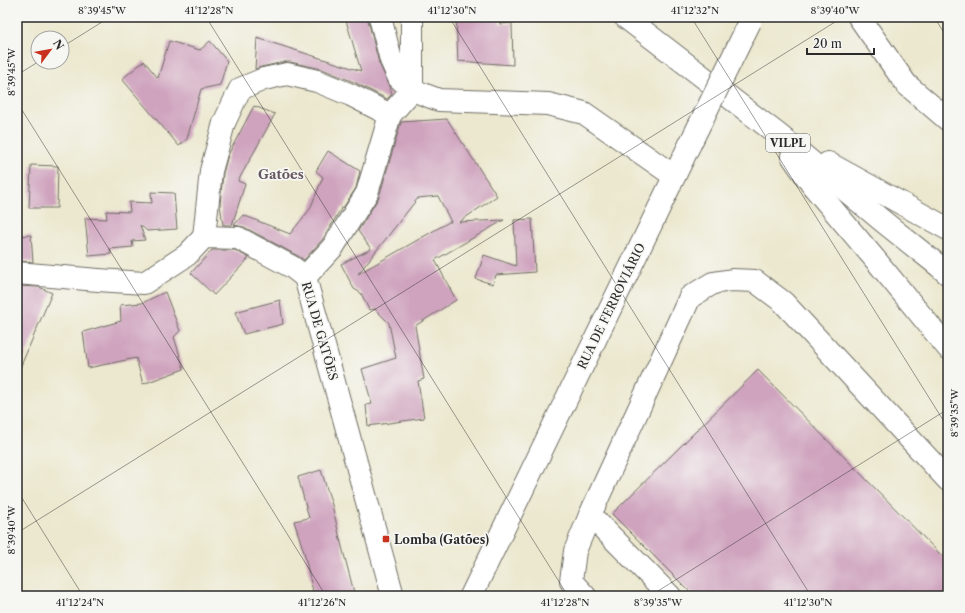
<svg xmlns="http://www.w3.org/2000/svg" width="965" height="613" font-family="'Libre Caslon Text',serif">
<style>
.building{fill:#cfa3be;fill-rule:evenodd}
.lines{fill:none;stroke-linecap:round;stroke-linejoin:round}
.minor-casing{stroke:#6f6d64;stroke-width:24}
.highway-casing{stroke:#6f6d64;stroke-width:24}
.minor{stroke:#fff;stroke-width:22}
.highway{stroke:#fff;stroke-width:22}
.minor-bridge-casing{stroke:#6f6d64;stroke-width:24;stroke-linecap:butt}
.minor-bridge{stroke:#fff;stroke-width:22}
.ticks{fill:none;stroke:#2b2b2b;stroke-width:1;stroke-opacity:0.45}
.poi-dot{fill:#c8321e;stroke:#f6f6f2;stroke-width:1.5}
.labels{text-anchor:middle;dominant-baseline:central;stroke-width:3.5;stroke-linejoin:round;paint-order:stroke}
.shield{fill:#f6f6f2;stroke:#686867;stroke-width:1}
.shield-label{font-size:11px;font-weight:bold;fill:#2b2b2b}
.street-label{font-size:12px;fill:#2b2b2b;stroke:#f6f6f2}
.poi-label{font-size:12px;font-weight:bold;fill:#2b2b2b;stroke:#f6f6f2;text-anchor:start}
.neighbourhood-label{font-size:13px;font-weight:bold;fill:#64555e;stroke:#f6f6f2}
.neatline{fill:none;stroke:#2b2b2b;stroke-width:1.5}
.ticks-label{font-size:10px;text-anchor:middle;fill:#2b2b2b}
</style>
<rect width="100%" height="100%" fill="#f6f6f2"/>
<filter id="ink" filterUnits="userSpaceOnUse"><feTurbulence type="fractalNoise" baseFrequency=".025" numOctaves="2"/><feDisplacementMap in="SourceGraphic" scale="8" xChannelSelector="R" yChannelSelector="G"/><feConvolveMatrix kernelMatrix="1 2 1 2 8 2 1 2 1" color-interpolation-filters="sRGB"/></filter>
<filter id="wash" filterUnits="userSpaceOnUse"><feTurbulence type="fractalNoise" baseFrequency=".012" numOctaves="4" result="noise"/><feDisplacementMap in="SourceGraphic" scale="16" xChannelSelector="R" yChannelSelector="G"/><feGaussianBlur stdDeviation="0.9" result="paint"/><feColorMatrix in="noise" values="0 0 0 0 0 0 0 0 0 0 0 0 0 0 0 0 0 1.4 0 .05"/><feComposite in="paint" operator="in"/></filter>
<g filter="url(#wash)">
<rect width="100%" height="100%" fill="#ece8cf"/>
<g id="blocks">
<g class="building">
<polygon points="345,17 368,17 368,20 379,63 388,83 390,87 392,94 387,99 356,83 322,69 290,62 284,62 261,67 255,69 257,38 361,71"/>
<polygon points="456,17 499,17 500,24 512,23 513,65 458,61"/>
<polygon points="169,41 200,50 210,41 227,61 220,85 201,89 187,139 179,146 122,79 144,61 158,78"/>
<polygon points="254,106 275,114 238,181 245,184 232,225 223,225 220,205 223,173 228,155"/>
<path d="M447,119L497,196L459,222L504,220L435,260L456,300L415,326L424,379L418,381L424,418L368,426L366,405L372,404L362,369L396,358L389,323L375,309L369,310L361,293L354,289L341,264L371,249L358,231L379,197L401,122ZM438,196L451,222H449L358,274L418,198Z"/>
<polygon points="328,151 360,171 356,188 343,208 342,207 323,239 304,260 298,256 244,227 234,225 243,215 290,234 310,209 323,177 316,171"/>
<polygon points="31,165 58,166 57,208 29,208"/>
<polygon points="151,192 174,193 177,229 147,231 140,225 145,240 132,241 133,247 110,249 111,254 89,256 85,218 107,219 106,211 130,212 129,202 152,203"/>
<polygon points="532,219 535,272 496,275 493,284 476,279 484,255 516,266 514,220"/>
<polygon points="31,235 33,262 17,261 17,236"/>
<polygon points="212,250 235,250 249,258 214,295 191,273"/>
<polygon points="17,286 39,287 52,293 17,375"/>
<polygon points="165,292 180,331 174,337 184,369 143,384 136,358 88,368 83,332 121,321 120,305 142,303"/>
<polygon points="280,300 283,324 244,334 235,312"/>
<polygon points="758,370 948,562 948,596 694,596 612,514"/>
<polygon points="321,470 332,505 341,543 355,596 314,596 304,552 294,521 309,518 298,477"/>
</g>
</g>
</g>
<g filter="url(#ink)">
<use href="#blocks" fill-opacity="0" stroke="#6f6d64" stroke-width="1"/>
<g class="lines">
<defs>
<g id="minor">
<polyline points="380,17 391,60 399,78 412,90 439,100 548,104 584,113 674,176"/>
<polyline points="859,17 906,84 948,120"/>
<polyline points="204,237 211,171 224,123 240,89 264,79 287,74 317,81 351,95 390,115"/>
<polyline points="17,273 98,280 144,283 187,255 204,237 238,238 292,267 305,277 393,596"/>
<polyline points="305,277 333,247 367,193 390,115 412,90 412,17"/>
<polyline points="590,515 670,596"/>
<polyline points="471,596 690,144"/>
<polyline points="585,596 571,581 575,551 590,515 690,297 713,283 732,280 755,281 783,302 948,480"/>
</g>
<g id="highway">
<polyline points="625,17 780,136 885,223 939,266 948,274"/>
<polyline points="792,156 813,186 874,258 948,348"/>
<polyline points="828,163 948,229"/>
</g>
</defs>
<use href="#minor" class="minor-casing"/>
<use href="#highway" class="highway-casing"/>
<use href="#minor" class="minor"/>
<use href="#highway" class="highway"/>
<defs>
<polyline id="minor-bridge" points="690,144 750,22"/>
</defs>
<use href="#minor-bridge" class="minor-bridge-casing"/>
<use href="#minor-bridge" class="minor-bridge"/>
</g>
</g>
<path class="ticks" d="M206,17L568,596M449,17L811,596M691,17L948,428M934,17L948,39M62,47L110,17M17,75L38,62M17,102L326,596M17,490L83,596M17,533L843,17M650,596L948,409"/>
<rect class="poi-dot" x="382" y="535" width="8" height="8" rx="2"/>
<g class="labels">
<rect class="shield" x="766" y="134" width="44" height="18" rx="3"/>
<g class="shield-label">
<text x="788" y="143">VILPL</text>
</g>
<g class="street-label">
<text transform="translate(611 306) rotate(-64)">RUA DE FERROVIÁRIO</text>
<text transform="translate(320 331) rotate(74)">RUA DE GATÕES</text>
</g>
<g class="poi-label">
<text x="394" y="539">Lomba (Gatões)</text>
</g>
<g class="neighbourhood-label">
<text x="281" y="174">Gatões</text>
</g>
</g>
<rect width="965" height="613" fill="none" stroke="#f6f6f2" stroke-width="44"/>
<g transform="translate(50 50) rotate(58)"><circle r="19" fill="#f6f6f2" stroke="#a5a5a2"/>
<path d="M0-3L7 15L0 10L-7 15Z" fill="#c8321e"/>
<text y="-6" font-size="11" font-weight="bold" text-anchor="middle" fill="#2b2b2b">N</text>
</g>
<path d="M807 48v6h67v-6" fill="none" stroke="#2b2b2b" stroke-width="2"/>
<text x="813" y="48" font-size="12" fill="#2b2b2b" stroke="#f6f6f2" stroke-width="3" paint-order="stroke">20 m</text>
<rect x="22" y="22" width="921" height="569" class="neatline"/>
<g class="ticks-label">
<text x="102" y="14">8°39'45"W</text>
<text x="209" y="14">41°12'28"N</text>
<text x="452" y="14">41°12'30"N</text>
<text x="695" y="14">41°12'32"N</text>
<text x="835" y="14">8°39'40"W</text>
<text transform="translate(11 72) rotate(-90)" y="4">8°39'45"W</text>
<text transform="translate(954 413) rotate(-90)" y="4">8°39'35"W</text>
<text transform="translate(11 530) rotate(-90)" y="4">8°39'40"W</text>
<text x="80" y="606">41°12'24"N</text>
<text x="322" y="606">41°12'26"N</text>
<text x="565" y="606">41°12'28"N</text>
<text x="658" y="606">8°39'35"W</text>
<text x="808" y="606">41°12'30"N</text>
</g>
</svg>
